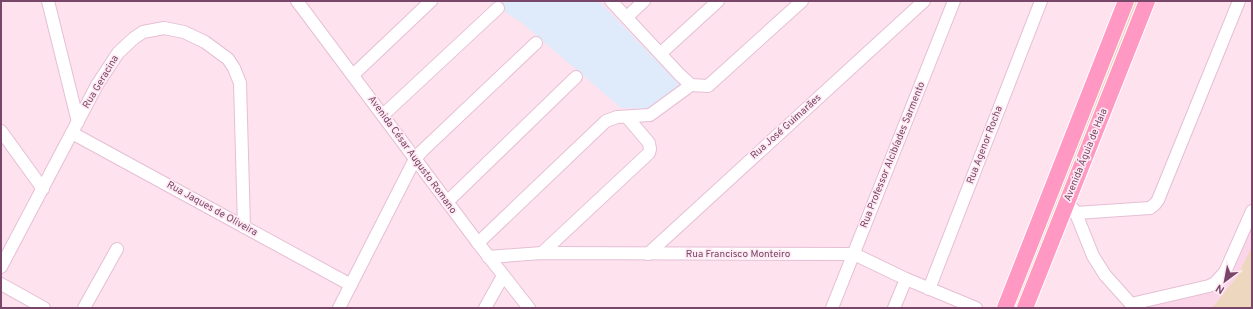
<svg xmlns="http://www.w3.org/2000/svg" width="1253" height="309" font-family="Overpass,sans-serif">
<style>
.residential{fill:#fbd5e8}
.education{fill:#dfeafa}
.green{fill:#edd8bf}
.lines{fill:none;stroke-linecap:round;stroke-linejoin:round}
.minor-casing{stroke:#e5bfd5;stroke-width:14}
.major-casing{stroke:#fff;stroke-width:18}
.minor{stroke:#fff;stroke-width:12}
.major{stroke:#ff98c3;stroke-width:16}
.labels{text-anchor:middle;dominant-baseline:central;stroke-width:3.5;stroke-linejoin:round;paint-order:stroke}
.street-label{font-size:10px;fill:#784668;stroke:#ffeaf3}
</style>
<rect width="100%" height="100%" fill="#fee2ee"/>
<polygon class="residential" points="1252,204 1252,308 1136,308 1204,285 1220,275"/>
<polygon class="education" points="489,1 599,1 680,85 656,109 621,108 522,23"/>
<g class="green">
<polygon points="1134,1 1139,1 1018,306 1014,304"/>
<polygon points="1252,246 1252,308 1212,308 1237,277"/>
</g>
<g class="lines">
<defs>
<g id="minor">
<polyline points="48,1 78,122"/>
<polyline points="297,1 478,243 529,308"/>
<polyline points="611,1 680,75 691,85 708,86 802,1"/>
<polyline points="627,17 644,1"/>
<polyline points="661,53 718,1"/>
<polyline points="353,75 431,1"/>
<polyline points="383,115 498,8"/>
<polyline points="1,131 43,189"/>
<polyline points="72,133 351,285"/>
<polyline points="447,202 576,77"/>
<polyline points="1072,208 1075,211 1093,256 1105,275 1131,304 1135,308"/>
<polyline points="1076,213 1150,208 1155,204 1158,200 1239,1"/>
<polyline points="478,243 606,121 617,117 650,115 691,85"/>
<polyline points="542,253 649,153 650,149 649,143 627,117"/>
<polyline points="648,254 924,1"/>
<polyline points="488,257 542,253 854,254 906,279 976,308"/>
<polyline points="1,267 97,85 118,53 134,38 143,32 164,28 184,32 205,42 228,59 234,68 240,83 244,227"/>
<polyline points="1,284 44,308"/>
<polyline points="929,289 1041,1"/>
<polyline points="1131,304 1209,286 1215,283 1225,272 1252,211"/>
<polyline points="84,308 117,249"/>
<polyline points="339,308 415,159 422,151 536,43"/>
<polyline points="485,308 503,276"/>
<polyline points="832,308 954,1"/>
<polyline points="894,308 906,279"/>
</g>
<g id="major">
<polyline points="1005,308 1126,1"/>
<polyline points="1025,308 1147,1"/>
</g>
</defs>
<use href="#minor" class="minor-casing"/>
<use href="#major" class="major-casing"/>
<use href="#minor" class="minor"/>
<use href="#major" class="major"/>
</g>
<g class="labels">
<g class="street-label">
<text transform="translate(101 82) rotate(-59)">Rua Geracina</text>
<text transform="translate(786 127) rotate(-42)">Rua José Guimarães</text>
<text transform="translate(985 145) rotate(-69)">Rua Agenor Rocha</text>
<text transform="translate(412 155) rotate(54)">Avenida César Augusto Romano</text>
<text transform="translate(893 155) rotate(-68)">Rua Professor Alcibíades Sarmento</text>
<text transform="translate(1086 155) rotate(-68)">Avenida Águia de Haia</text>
<text transform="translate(212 209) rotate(29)">Rua Jaques de Oliveira</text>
<text x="738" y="254">Rua Francisco Monteiro</text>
</g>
</g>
<rect width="1253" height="309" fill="none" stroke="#784668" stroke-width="4"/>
<g transform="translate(1225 281) rotate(212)" stroke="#ffeaf3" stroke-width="3" paint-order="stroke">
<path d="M0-3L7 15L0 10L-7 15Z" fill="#784668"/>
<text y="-6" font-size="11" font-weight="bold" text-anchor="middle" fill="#784668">N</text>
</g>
</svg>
